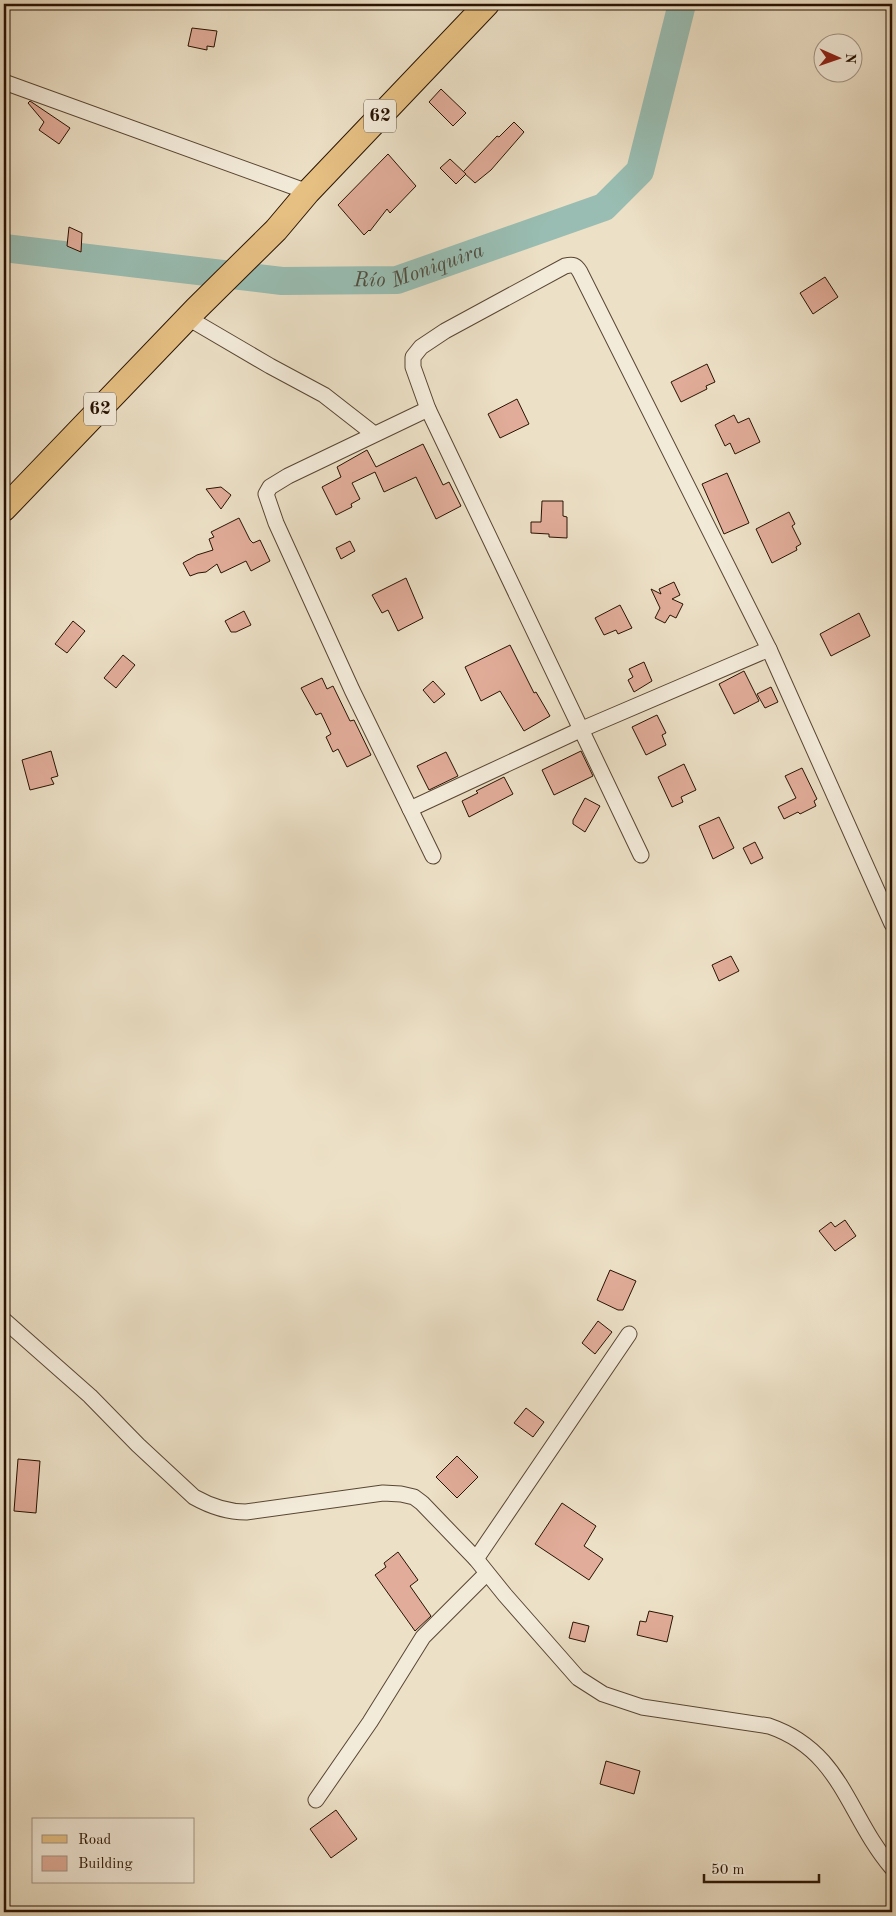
<svg xmlns="http://www.w3.org/2000/svg" width="896" height="1916" font-family="'Old Standard TT',serif">
<style>
.lines{fill:none;stroke-linecap:round;stroke-linejoin:round}
.river{stroke:#99bdb2;stroke-width:28}
.building{fill:#e1ac99;stroke:#281202}
.minor-casing{stroke:#594633;stroke-width:17}
.primary-casing{stroke:#281202;stroke-width:26}
.minor{stroke:#f3ebda;stroke-width:15}
.primary{stroke:#e6c083;stroke-width:24}
.labels{text-anchor:middle;dominant-baseline:central;stroke-width:4;stroke-linejoin:round;paint-order:stroke}
.shield{fill:#f3ebda;stroke:#655343;stroke-width:1}
.shield-label{font-size:19px;font-weight:bold;fill:#281202}
.water-label{font-size:21px;font-style:italic;fill:#504e40;stroke:#f3ebda}
</style>
<rect width="100%" height="100%" fill="#ece0c6"/>
<filter id="stains"><feTurbulence type="fractalNoise" baseFrequency=".004" numOctaves="4"/><feColorMatrix values="0 0 0 0 .2 0 0 0 0 .09 0 0 0 0 .02 0 0 0 .5 -.17"/></filter>
<radialGradient id="worn" r=".72"><stop offset=".6" stop-color="#630" stop-opacity="0"/><stop offset="1" stop-color="#630" stop-opacity=".3"/></radialGradient>
<g class="lines">
<path class="river" id="s1" d="M4,248L282,281L397,280L604,207L640,171L682,4"/>
</g>
<g class="building">
<polygon points="192,28 217,31 214,47 207,46 207,50 188,46"/>
<polygon points="441,89 466,113 453,126 429,102"/>
<polygon points="30,101 70,128 59,144 39,130 44,122 28,103"/>
<polygon points="514,122 524,132 491,170 475,183 463,172 497,136 499,137"/>
<polygon points="388,154 416,186 390,213 387,209 370,231 369,230 364,235 338,205"/>
<polygon points="450,159 466,174 456,184 440,168"/>
<polygon points="69,227 82,233 81,252 67,246"/>
<polygon points="825,277 838,297 813,314 800,293"/>
<polygon points="707,364 715,382 706,386 707,389 681,402 671,382"/>
<polygon points="517,399 529,424 500,438 488,414"/>
<polygon points="734,415 738,423 749,418 760,442 735,454 730,443 725,446 715,425"/>
<polygon points="423,444 443,485 449,482 461,506 436,519 416,477 384,492 375,472 352,483 360,499 351,504 352,507 336,515 322,487 341,477 337,467 367,450 376,467"/>
<polygon points="727,473 749,523 724,534 702,484"/>
<polygon points="221,487 231,495 221,509 206,489"/>
<polygon points="542,501 563,501 563,516 567,517 567,538 549,537 549,534 531,533 531,522 541,522"/>
<polygon points="789,512 795,524 792,526 801,544 796,547 797,550 772,563 756,529"/>
<polygon points="239,518 250,540 253,543 260,540 270,561 251,571 246,561 221,573 217,564 206,572 198,573 190,576 183,563 197,555 213,550 209,539 214,537 211,532"/>
<polygon points="350,541 355,551 341,559 336,548"/>
<polygon points="406,578 423,618 398,631 388,610 382,613 372,595"/>
<polygon points="674,582 680,595 672,599 683,604 676,618 670,615 665,623 655,618 660,608 651,589 661,594 659,589"/>
<polygon points="620,605 632,628 618,634 616,630 604,635 595,618"/>
<polygon points="244,611 251,625 236,632 231,632 225,621"/>
<polygon points="859,613 870,636 831,656 820,634"/>
<polygon points="73,621 85,631 67,653 55,644"/>
<polygon points="510,645 534,693 536,692 550,716 524,731 500,691 481,701 465,667"/>
<polygon points="123,655 135,665 116,688 104,678"/>
<polygon points="644,662 652,681 634,692 628,680 633,677 629,669"/>
<polygon points="744,671 759,701 734,714 719,684"/>
<polygon points="322,678 327,689 333,686 350,721 354,720 371,755 347,767 338,749 333,752 326,737 331,734 321,713 316,715 301,688"/>
<polygon points="433,681 445,694 434,703 423,690"/>
<polygon points="771,687 778,702 765,708 757,694"/>
<polygon points="657,715 666,733 662,735 666,745 646,755 632,727"/>
<polygon points="51,751 58,776 51,778 54,784 30,790 22,760"/>
<polygon points="581,751 593,776 554,795 542,770"/>
<polygon points="446,752 458,776 429,790 417,766"/>
<polygon points="684,764 696,790 681,797 683,802 672,807 658,777"/>
<polygon points="802,768 817,799 814,801 816,806 800,814 798,812 784,819 778,807 796,798 785,776"/>
<polygon points="504,777 513,794 469,817 462,801 478,793 476,791"/>
<polygon points="585,798 600,806 585,832 573,824 573,820"/>
<polygon points="719,817 734,848 713,859 699,826"/>
<polygon points="755,842 763,858 751,864 743,848"/>
<polygon points="731,956 739,971 719,981 712,965"/>
<polygon points="845,1220 856,1236 835,1251 819,1231 831,1222 835,1227"/>
<polygon points="610,1270 636,1281 623,1310 618,1310 597,1300"/>
<polygon points="598,1321 612,1332 595,1354 582,1343"/>
<polygon points="526,1408 544,1422 533,1437 514,1423"/>
<polygon points="457,1456 478,1477 457,1498 436,1477"/>
<polygon points="18,1459 40,1461 36,1513 14,1511"/>
<polygon points="562,1503 596,1526 584,1546 603,1559 589,1580 535,1544"/>
<polygon points="398,1552 418,1580 410,1586 431,1616 415,1631 375,1575 386,1567 384,1563"/>
<polygon points="649,1611 673,1616 667,1642 637,1635 640,1621 646,1622"/>
<polygon points="573,1622 589,1626 585,1642 569,1638"/>
<polygon points="606,1761 640,1771 634,1794 600,1784"/>
<polygon points="336,1810 357,1839 331,1858 310,1829"/>
</g>
<g class="lines">
<defs>
<g id="minor">
<polyline points="4,82 308,192"/>
<polyline points="188,318 270,366 324,395 374,434"/>
<polyline points="428,409 288,476 270,487 266,494 276,523 352,690 433,856"/>
<polyline points="410,809 580,730 769,649"/>
<path d="M641,855L428,409L413,367V357L421,347L445,331L565,266C573,264 576,265 580,272L769,649L892,924"/>
<path d="M4,1320L90,1396L138,1445L194,1497C210,1506 228,1512 246,1512L383,1493L401,1494L414,1497L422,1503L476,1559L505,1595L578,1678L603,1694L642,1707L769,1726C842,1751 847,1815 892,1868"/>
<polyline points="476,1559 629,1334"/>
<polyline points="316,1800 370,1722 423,1637 486,1574"/>
</g>
<polyline id="primary" points="4,509 196,309 276,230 308,192 487,4"/>
</defs>
<use href="#minor" class="minor-casing"/>
<use href="#primary" class="primary-casing"/>
<use href="#minor" class="minor"/>
<use href="#primary" class="primary"/>
</g>
<g class="labels">
<g class="shield">
<rect x="364" y="99.5" width="32" height="33" rx="4"/>
<rect x="84" y="392.5" width="32" height="33" rx="4"/>
</g>
<g class="shield-label">
<text x="380" y="116">62</text>
<text x="100" y="409">62</text>
</g>
<g class="water-label">
<text stroke="none"><textPath href="#s1" startOffset="419">Río Moniquira</textPath></text>
</g>
</g>
<rect width="896" height="1916" fill="none" stroke="#ece0c6" stroke-width="20"/>
<rect x="5" y="5" width="886" height="1906" fill="none" stroke="#281202" stroke-width="2.5"/>
<rect x="10" y="10" width="876" height="1896" fill="none" stroke="#281202"/>
<rect x="32" y="1818" width="162" height="65" fill="#f3ebda" stroke="#a29484"/>
<rect x="42" y="1835" width="25" height="8" fill="#e6c083" stroke="#a29484"/>
<text x="78" y="1844" font-size="15" fill="#281202">Road</text>
<rect x="42" y="1856" width="25" height="15" fill="#e1ac99" stroke="#a29484"/>
<text x="78" y="1868" font-size="15" fill="#281202">Building</text>
<g transform="translate(838 58) rotate(92)"><circle r="24" fill="#f3ebda" stroke="#a29484"/>
<path d="M0-4L9 19L0 12L-9 19Z" fill="#8f2418"/>
<text y="-8" font-size="14" font-weight="bold" text-anchor="middle" fill="#281202">N</text>
</g>
<path d="M704 1874v8h115v-8" fill="none" stroke="#281202" stroke-width="2.5"/>
<text x="711" y="1874" font-size="15" fill="#281202" stroke="#f3ebda" stroke-width="4" paint-order="stroke">50 m</text>
<rect width="100%" height="100%" filter="url(#stains)"/>
<rect width="100%" height="100%" fill="url(#worn)"/>
</svg>
